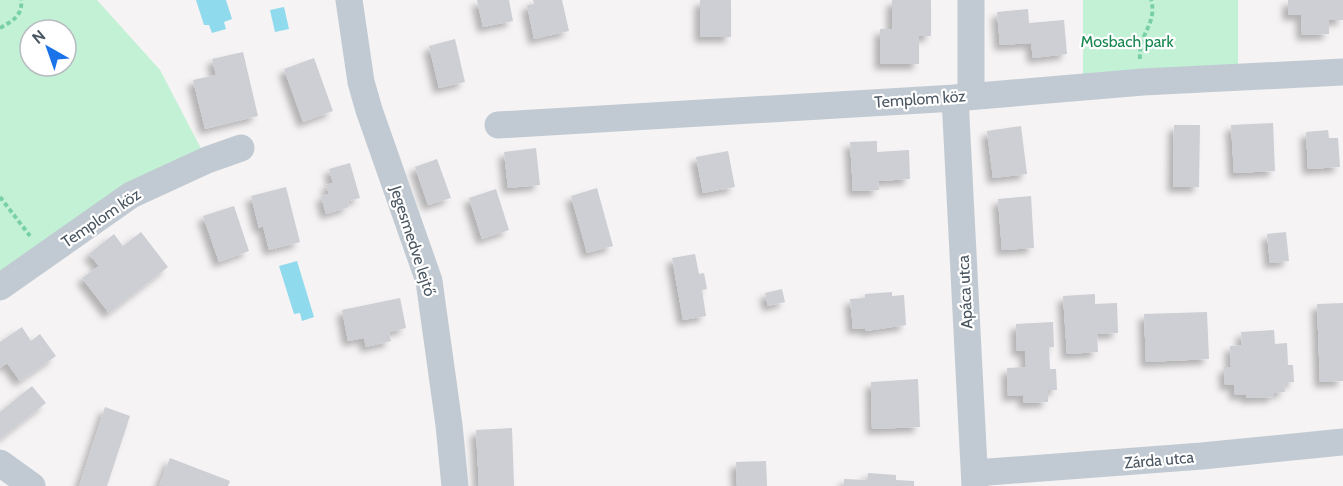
<svg xmlns="http://www.w3.org/2000/svg" width="1343" height="486" font-family="Cabin,sans-serif">
<style>
.green{fill:#c3f1d5;fill-rule:evenodd}
.water{fill:#90daee}
.building{fill:#cdcfd5;filter:url(#shadow)}
.lines{fill:none;stroke-linecap:round;stroke-linejoin:round}
.path{stroke:#7ad0a6;stroke-width:4;stroke-dasharray:4.5 3;stroke-linecap:butt}
.street{stroke:#c1cad2;stroke-width:27}
.labels{text-anchor:middle;dominant-baseline:central;stroke-width:4.5;stroke-linejoin:round;paint-order:stroke}
.park-label{font-size:16px;fill:#17864f;stroke:#fff}
.street-label{font-size:16px;fill:#4a5661;stroke:#fff}
</style>
<defs>
<filter id="shadow"><feDropShadow dx="-5.5" dy="5.5" stdDeviation="3" flood-color="#0004"/></filter>
</defs>
<rect width="100%" height="100%" fill="#f5f3f3"/>
<g class="green">
<path d="M0,0H97L160,70L207,160L0,287ZM30,30H66V66H30Z"/>
<polygon points="1083,0 1238,0 1238,77 1083,87"/>
</g>
<g class="water">
<polygon points="196,0 226,0 232,19 224,22 226,29 212,33 209,25 204,25"/>
<polygon points="284,7 289,29 275,32 270,10"/>
<polygon points="297,261 314,317 302,321 300,313 294,314 279,266"/>
</g>
<g class="building">
<polygon points="477,0 509,0 513,21 483,27"/>
<polygon points="533,0 562,0 569,31 534,39 527,5 534,4"/>
<rect x="700" y="0" width="31" height="37"/>
<polygon points="892,0 931,0 931,36 919,36 919,64 880,64 880,29 892,29"/>
<polygon points="1288,0 1343,0 1343,20 1329,20 1329,34 1302,35 1301,15 1288,15"/>
<polygon points="1028,9 1029,23 1064,20 1067,54 1033,58 1031,43 1000,45 997,12"/>
<polygon points="455,39 465,82 439,88 429,46"/>
<polygon points="243,52 258,116 205,129 193,80 216,75 212,59"/>
<polygon points="314,58 333,111 303,122 284,69"/>
<polygon points="1273,123 1275,171 1234,173 1231,125"/>
<polygon points="1174,125 1200,125 1199,187 1173,187"/>
<polygon points="1021,126 1027,174 993,178 987,131"/>
<polygon points="1328,130 1329,138 1338,138 1340,167 1308,169 1306,132"/>
<polygon points="877,141 877,152 909,150 910,179 878,181 879,190 853,191 850,142"/>
<polygon points="536,148 540,185 508,188 504,152"/>
<polygon points="728,151 735,187 703,193 696,157"/>
<polygon points="437,159 451,198 428,205 415,167"/>
<polygon points="350,163 360,198 348,201 349,207 326,214 321,196 329,194 326,185 333,183 329,169"/>
<polygon points="286,187 300,242 269,250 263,226 259,228 251,196"/>
<polygon points="597,188 613,246 587,253 571,196"/>
<polygon points="496,189 509,230 482,239 469,198"/>
<polygon points="1031,196 1034,248 1002,250 998,199"/>
<polygon points="234,206 249,251 219,262 203,216"/>
<polygon points="141,232 168,267 109,313 82,278 99,266 89,254 114,234 123,246"/>
<polygon points="1286,232 1289,261 1270,263 1267,234"/>
<polygon points="695,254 699,274 704,273 707,289 702,290 706,316 683,320 672,258"/>
<polygon points="782,289 785,302 768,306 765,293"/>
<polygon points="892,292 892,296 904,295 906,325 866,331 865,328 853,329 850,299 865,298 865,294"/>
<polygon points="1095,294 1095,304 1117,303 1118,333 1097,334 1098,352 1067,354 1063,296"/>
<polygon points="400,298 406,328 389,332 391,341 366,347 364,338 348,341 342,310"/>
<polygon points="1343,303 1343,381 1320,382 1317,304"/>
<polygon points="1207,312 1209,359 1146,362 1144,314"/>
<polygon points="1053,322 1054,347 1049,347 1050,369 1056,369 1057,390 1048,390 1048,402 1024,403 1023,395 1008,396 1007,368 1026,367 1025,351 1017,351 1016,324"/>
<polygon points="22,327 31,341 40,334 56,356 20,381 7,363 0,368 0,342"/>
<polygon points="1274,330 1275,344 1287,343 1288,365 1293,365 1294,382 1284,383 1285,392 1274,393 1274,397 1246,398 1246,394 1235,395 1234,385 1225,385 1224,367 1231,367 1230,346 1242,345 1241,332"/>
<polygon points="918,379 920,427 872,429 871,382"/>
<polygon points="32,386 46,403 0,439 0,412"/>
<polygon points="105,407 130,416 107,486 79,486"/>
<polygon points="512,428 514,486 479,486 476,430"/>
<polygon points="170,458 230,481 228,486 159,486"/>
<polygon points="766,461 767,486 737,486 736,462"/>
<polygon points="868,473 896,475 896,480 914,481 914,486 844,486 844,479 867,480"/>
</g>
<g class="lines">
<g class="path">
<path d="M0,28C12,21 23,16 21,0"/>
<path d="M1140,59C1138,34 1158,23 1151,0"/>
<polyline points="0,197 30,236"/>
</g>
<g class="street">
<polyline points="349,0 361,82 369,110 429,281 449,425 455,486"/>
<polyline points="971,0 971,96"/>
<polyline points="955,98 975,486"/>
<polyline points="498,125 955,98 1143,82 1343,72"/>
<polyline points="0,287 131,195 207,160 241,148"/>
<polyline points="0,463 32,486"/>
<polyline points="975,473 1202,456 1343,442"/>
</g>
</g>
<g class="labels">
<g class="park-label">
<text x="1127" y="41">Mosbach park</text>
</g>
<g class="street-label">
<text transform="translate(920 99) rotate(-4)">Templom köz</text>
<text transform="translate(101 218) rotate(-34)">Templom köz</text>
<text transform="translate(413 241) rotate(72)">Jegesmedve lejtő</text>
<text transform="translate(965 292) rotate(-93)">Apáca utca</text>
<text transform="translate(1159 460) rotate(-5)">Zárda utca</text>
</g>
</g>
<g transform="translate(48 48) rotate(320)"><circle r="28" fill="#ffffff" stroke="#b7bbc0" stroke-width="1.5"/>
<path d="M0-4.5L10 22L0 15L-10 22Z" fill="#1a73e8"/>
<text y="-9" font-size="16" font-weight="bold" text-anchor="middle" fill="#4a5661">N</text>
</g>
</svg>
